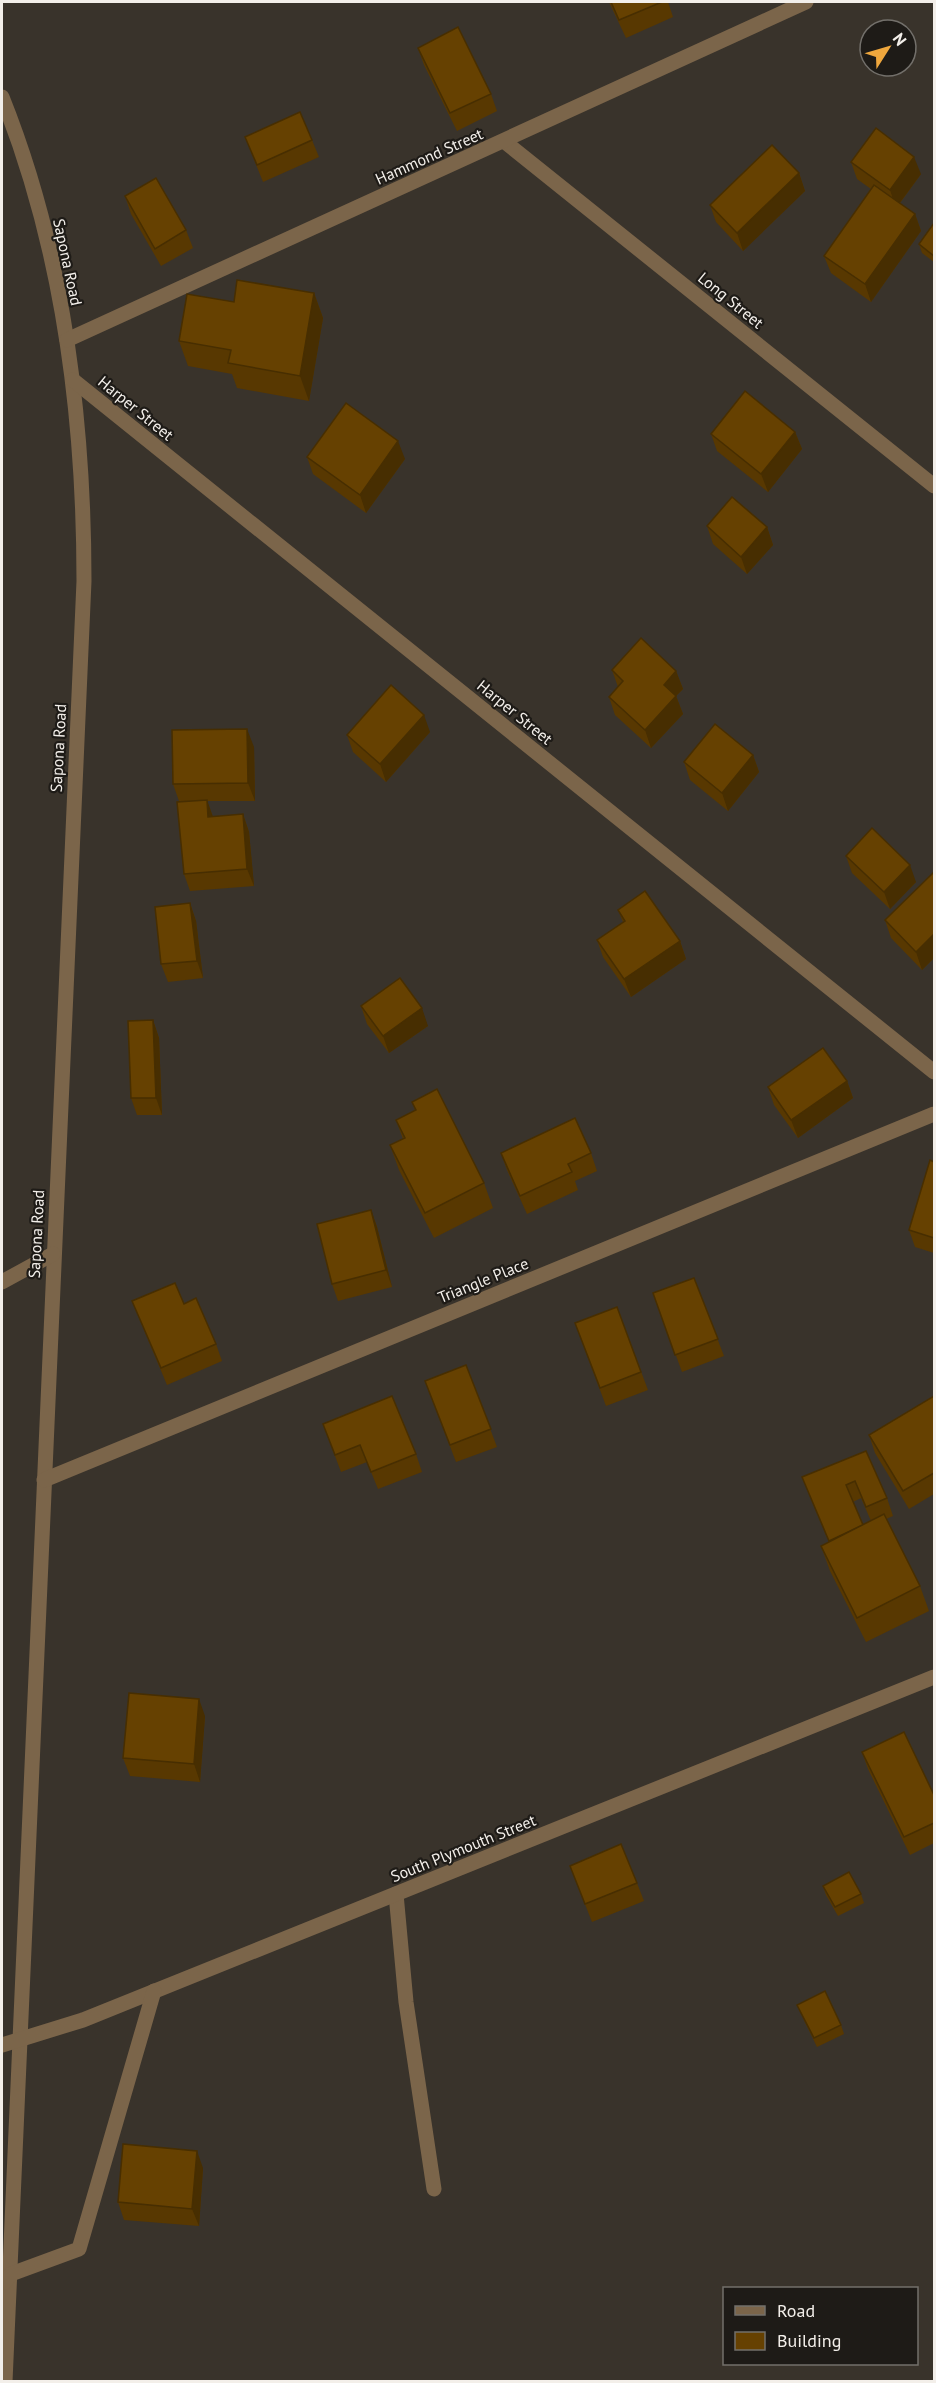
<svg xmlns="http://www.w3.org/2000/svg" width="936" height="2383" font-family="'PT Sans',sans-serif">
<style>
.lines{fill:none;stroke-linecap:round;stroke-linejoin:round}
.minor{stroke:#7b654a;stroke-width:15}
.wall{fill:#583801;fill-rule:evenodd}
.shaded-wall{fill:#472e01}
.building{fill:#664101;stroke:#472e01;stroke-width:1.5}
.labels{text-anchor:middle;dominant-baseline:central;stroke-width:4.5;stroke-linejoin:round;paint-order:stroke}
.street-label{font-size:16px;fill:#f3efea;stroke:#1e1b17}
</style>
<rect width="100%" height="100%" fill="#39332b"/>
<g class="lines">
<g class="minor">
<path d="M2,97C63,249 84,418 84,581L5,2382"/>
<polyline points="505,142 934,486"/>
<polyline points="67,340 806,2"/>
<polyline points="73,380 934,1072"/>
<polyline points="2,1282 53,1254"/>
<polyline points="44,1480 934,1114"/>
<polyline points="396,1894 406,2002 434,2189"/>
<polyline points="2,2045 83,2020 934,1677"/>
<polyline points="5,2282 11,2274 79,2249 154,1991"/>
</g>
</g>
<g class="wall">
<polygon points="609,2 668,2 673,17 626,38"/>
<polygon points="418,48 491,94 497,111 457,131 424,65"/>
<polygon points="245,137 312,140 319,157 263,182"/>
<polygon points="851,162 921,174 900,203 915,214 921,231 871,302 831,273 824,256 871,189 857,179"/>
<polygon points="799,173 805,191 743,251 716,222 710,205"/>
<polygon points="125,196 186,230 193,248 161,266 131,214"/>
<polygon points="934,223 934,262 922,253 919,244"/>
<polygon points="314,293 323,318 309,401 237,388 232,374 188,366 179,341 234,302"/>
<polygon points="795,432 802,449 768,492 717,451 711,434"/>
<polygon points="307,457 405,459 366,513 313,474"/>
<polygon points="707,526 767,527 773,545 747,574 713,544"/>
<polygon points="612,670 676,671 683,689 676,696 683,714 651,748 615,715 609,697 618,687"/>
<polygon points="430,732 386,782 353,752 347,735"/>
<polygon points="254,747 255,801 207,801 213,817 243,814 249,832 254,886 190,891 184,874 194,801 179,801 173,784"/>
<polygon points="753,755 759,772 728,811 690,780 684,762"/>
<polygon points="846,856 916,882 890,909 852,873"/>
<polygon points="934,875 934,958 922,970 891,938 885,920"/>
<polygon points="190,903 196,921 203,978 168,982 161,964"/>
<polygon points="618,910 680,941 686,959 631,997 603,957 597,940 623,922"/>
<polygon points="361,1006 428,1026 389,1053 367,1024"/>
<polygon points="153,1020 159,1038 162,1115 137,1115 131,1098"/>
<polygon points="847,1081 853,1098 798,1138 774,1105 768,1087"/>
<polygon points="412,1102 484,1183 493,1208 434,1238 399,1170 390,1145 403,1139 396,1120 415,1110"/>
<polygon points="501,1153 591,1153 597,1171 575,1181 578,1190 527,1214 507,1170"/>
<polygon points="934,1162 934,1253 915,1247 909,1230"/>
<polygon points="371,1210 377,1227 392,1287 338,1301 332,1284"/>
<polygon points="694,1278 724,1356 682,1372 653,1293"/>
<polygon points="132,1301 184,1304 216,1344 222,1361 167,1385 139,1318"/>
<polygon points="617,1307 648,1390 606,1406 575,1323"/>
<polygon points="466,1365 497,1447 456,1462 425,1381"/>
<polygon points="934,1396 934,1494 909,1509 875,1453 869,1435"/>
<polygon points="323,1424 416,1454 422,1472 378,1489 367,1462 341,1472"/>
<path d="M866,1451L887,1498L893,1516L886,1519L920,1586L929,1611L866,1642L830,1571L821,1546L829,1542L802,1477ZM861,1498L871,1521L863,1525L853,1502Z"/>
<polygon points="205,1716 200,1782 130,1776 123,1758"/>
<polygon points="862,1752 934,1795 934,1843 910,1855 868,1769"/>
<polygon points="570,1866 637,1883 644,1901 592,1922"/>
<polygon points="823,1886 861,1894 864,1903 838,1916 826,1895"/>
<polygon points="797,2005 841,2025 844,2034 817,2047 801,2014"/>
<polygon points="203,2168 199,2226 124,2220 118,2202"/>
</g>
<g class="shaded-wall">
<polygon points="914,157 921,174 896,208 890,190"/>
<polygon points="799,173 805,191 743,251 737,233"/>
<polygon points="915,214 921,231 871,302 865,284"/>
<polygon points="314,293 323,318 309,401 300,376"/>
<polygon points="795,432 802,449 768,492 761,474"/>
<polygon points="398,441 405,459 366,513 360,495"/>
<polygon points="767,527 773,545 747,574 741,557"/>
<polygon points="676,671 683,689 670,702 664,685"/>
<polygon points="676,696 683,714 651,748 645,730"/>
<polygon points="424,715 430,732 386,782 380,764"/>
<polygon points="247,729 254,747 255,801 248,783"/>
<polygon points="753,755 759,772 728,811 722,793"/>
<polygon points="207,800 213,817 208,817"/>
<polygon points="243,814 249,832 254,886 247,869"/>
<polygon points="910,865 916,882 890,909 884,892"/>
<polygon points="190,903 196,921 203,978 197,961"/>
<polygon points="934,934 934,958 922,970 916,952"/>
<polygon points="680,941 686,959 631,997 624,979"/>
<polygon points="422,1008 428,1026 389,1053 383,1036"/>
<polygon points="153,1020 159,1038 162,1115 156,1098"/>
<polygon points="847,1081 853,1098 798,1138 791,1120"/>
<polygon points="371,1210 377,1227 392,1287 386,1270"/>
<polygon points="199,1699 205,1716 200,1782 194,1764"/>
<polygon points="197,2151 203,2168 199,2226 192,2209"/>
</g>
<g class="building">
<polygon points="611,2 662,2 619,20"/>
<polygon points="458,27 491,94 450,113 418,48"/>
<polygon points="300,112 312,140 257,165 245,137"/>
<polygon points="876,128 914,157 890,190 851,162"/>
<polygon points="772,145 799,173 737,233 710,205"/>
<polygon points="156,178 186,230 155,249 125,196"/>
<polygon points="874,185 915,214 865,284 824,256"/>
<polygon points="934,223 934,256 919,244"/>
<polygon points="237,280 314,293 300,376 228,363 231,350 179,341 187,294 234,302"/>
<polygon points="745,391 795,432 761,474 711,434"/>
<polygon points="346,403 398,441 360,495 307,457"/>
<polygon points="732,497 767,527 741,557 707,526"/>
<polygon points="641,638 676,671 664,685 676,696 645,730 609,697 623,681 612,670"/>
<polygon points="391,685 424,715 380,764 347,735"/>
<polygon points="715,724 753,755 722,793 684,762"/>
<polygon points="247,729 248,783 173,784 172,730"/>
<polygon points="207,800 208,817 243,814 247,869 184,874 177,802"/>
<polygon points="872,828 910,865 884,892 846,856"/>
<polygon points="933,873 934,875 934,934 916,952 885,920"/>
<polygon points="645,891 680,941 624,979 597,940 625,921 618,910"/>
<polygon points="190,903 197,961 161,964 155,907"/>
<polygon points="400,978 422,1008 383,1036 361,1006"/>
<polygon points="153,1020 156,1098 131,1098 128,1021"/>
<polygon points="823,1048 847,1081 791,1120 768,1087"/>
<polygon points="437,1089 484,1183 425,1213 390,1145 405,1138 396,1120 416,1110 412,1102"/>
<polygon points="575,1118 591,1153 568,1164 572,1172 520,1196 501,1153"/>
<polygon points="930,1160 934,1162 934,1238 909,1230"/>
<polygon points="371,1210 386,1270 332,1284 317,1224"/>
<polygon points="694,1278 718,1339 675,1355 653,1293"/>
<polygon points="175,1283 184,1304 196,1298 216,1344 161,1368 132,1301"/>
<polygon points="617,1307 641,1372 600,1388 575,1323"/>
<polygon points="466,1365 491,1429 450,1445 425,1381"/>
<polygon points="392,1396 416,1454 371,1472 360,1445 335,1455 323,1424"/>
<polygon points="934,1396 934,1473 903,1491 869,1435"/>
<polygon points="866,1451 887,1498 866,1507 855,1481 846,1485 863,1525 829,1541 802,1477"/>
<polygon points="884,1514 920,1586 857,1618 821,1546"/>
<polygon points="129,1693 199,1699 194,1764 123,1758"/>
<polygon points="904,1732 934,1795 934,1823 904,1837 862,1752"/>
<polygon points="621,1844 637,1883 585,1904 570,1866"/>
<polygon points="849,1872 861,1894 835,1907 823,1886"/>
<polygon points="825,1991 841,2025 814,2038 797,2005"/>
<polygon points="123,2144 197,2151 192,2209 118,2202"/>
</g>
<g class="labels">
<g class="street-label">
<text transform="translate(429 156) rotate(-24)">Hammond Street</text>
<text transform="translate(68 262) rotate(78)">Sapona Road</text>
<text transform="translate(731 300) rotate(39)">Long Street</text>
<text transform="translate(136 408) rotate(39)">Harper Street</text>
<text transform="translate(515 712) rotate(39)">Harper Street</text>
<text transform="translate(58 748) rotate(-87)">Sapona Road</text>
<text transform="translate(36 1234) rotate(-87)">Sapona Road</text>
<text transform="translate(483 1280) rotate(-22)">Triangle Place</text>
<text transform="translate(463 1848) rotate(-22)">South Plymouth Street</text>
</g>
</g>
<rect width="936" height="2383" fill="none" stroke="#f3efea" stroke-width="6"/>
<rect x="723" y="2287" width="195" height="78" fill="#1e1b17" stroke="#73706b" stroke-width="1.5"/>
<rect x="735" y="2306" width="30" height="9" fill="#7b654a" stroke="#73706b" stroke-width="1.5"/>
<text x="777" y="2317" font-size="18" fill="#f3efea">Road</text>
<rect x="735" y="2332" width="30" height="18" fill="#664101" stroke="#73706b" stroke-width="1.5"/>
<text x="777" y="2347" font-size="18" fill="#f3efea">Building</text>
<g transform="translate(888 48) rotate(53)"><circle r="28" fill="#1e1b17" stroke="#73706b" stroke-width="1.5"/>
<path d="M0-4.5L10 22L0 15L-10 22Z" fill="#efa73d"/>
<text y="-9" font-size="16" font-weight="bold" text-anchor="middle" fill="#f3efea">N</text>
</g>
</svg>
